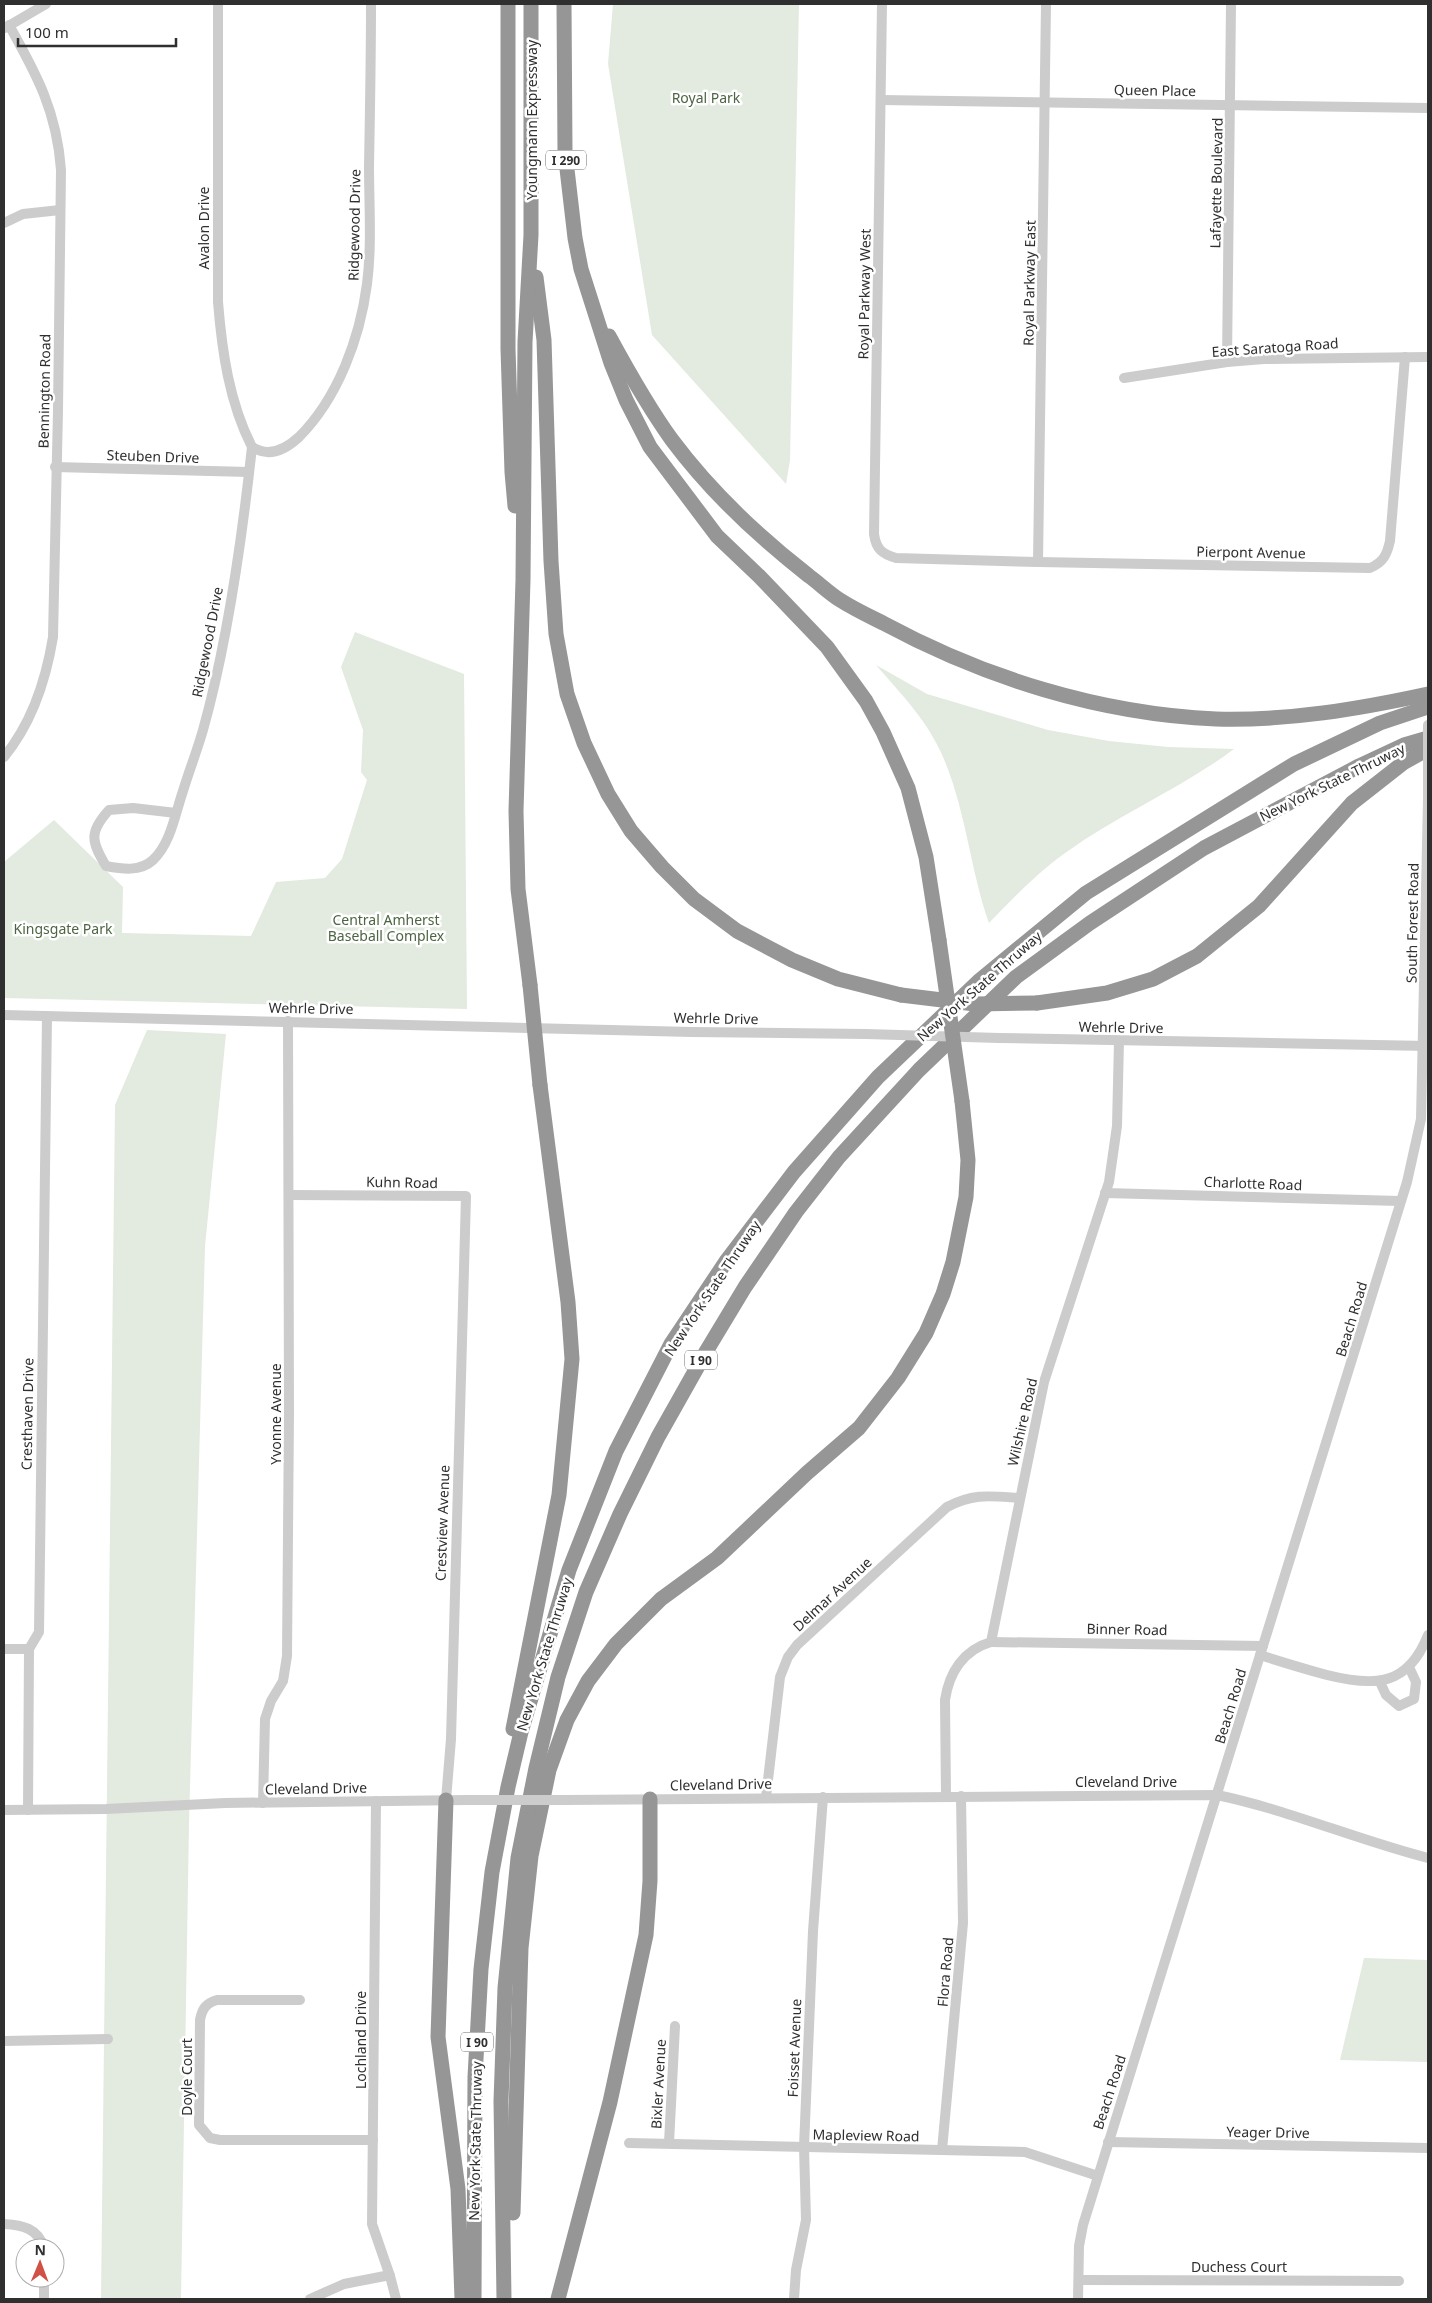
<svg xmlns="http://www.w3.org/2000/svg" width="1432" height="2303" font-family="'Noto Sans',sans-serif">
<style>
.green{fill:#e3eadf}
.lines{fill:none;stroke-linecap:round;stroke-linejoin:round}
.minor{stroke:#ccc;stroke-width:10}
.highway{stroke:#969696;stroke-width:15}
.minor-bridge{stroke:#ccc;stroke-width:10}
.highway-bridge{stroke:#969696;stroke-width:15}
.labels{text-anchor:middle;dominant-baseline:central;stroke-width:5;stroke-linejoin:round;paint-order:stroke}
.shield{fill:#fff;stroke:#6d6d6d;stroke-width:1}
.shield-label{font-size:12px;font-weight:bold;fill:#2f2f2f}
.street-label{font-size:14px;fill:#2f2f2f;stroke:#fff}
.park-label{font-size:14px;fill:#4d6542;stroke:#fff}
</style>
<rect width="100%" height="100%" fill="#fff"/>
<g class="green">
<polygon points="613,4 799,4 790,460 786,484 652,335 608,64"/>
<polygon points="355,632 464,674 467,1009 4,998 4,862 54,820 123,887 122,933 251,936 276,882 325,878 342,859 367,780 361,772 363,730 341,667"/>
<path d="M876,665L927,694L1048,730L1109,741L1168,747L1234,749C1182,788 1121,813 1068,851C1038,872 1014,897 989,923C970,869 966,810 943,757C928,721 901,694 876,665Z"/>
<polygon points="147,1030 226,1034 205,1246 189,1823 181,2299 101,2299 115,1105"/>
<polygon points="1364,1958 1428,1960 1428,2062 1340,2060"/>
</g>
<g class="lines">
<g class="minor">
<path d="M218,4V302C222,351 229,402 252,447"/>
<path d="M882,4L874,534C876,549 882,554 896,558L1038,562L1370,568C1384,562 1387,554 1390,541L1405,357"/>
<polyline points="5,28 46,4"/>
<polyline points="881,100 1428,108"/>
<polyline points="4,223 23,214 60,210"/>
<polyline points="1227,362 1231,4"/>
<polyline points="1124,378 1227,362 1264,359 1428,357"/>
<path d="M252,447C269,458 285,450 299,437C338,398 360,338 367,284C372,246 369,205 369,166C370,112 371,58 371,4"/>
<polyline points="55,467 249,472"/>
<polyline points="1038,562 1046,4"/>
<path d="M4,757C32,723 46,680 53,637L58,410L61,170C57,112 37,75 9,25"/>
<path d="M176,813L133,808L109,810C89,832 91,841 106,866C122,869 140,872 153,860C171,843 175,814 183,791C189,771 197,751 203,730C228,641 242,539 252,447"/>
<polyline points="4,1015 692,1032 866,1034"/>
<polyline points="999,1038 1428,1046"/>
<polyline points="1105,1193 1400,1201"/>
<polyline points="289,1195 466,1196 451,1739 446,1800"/>
<polyline points="991,1642 1263,1646"/>
<polyline points="4,1649 29,1649"/>
<path d="M1260,1655C1282,1662 1305,1669 1327,1675C1375,1687 1408,1686 1428,1635"/>
<polyline points="1380,1682 1386,1695 1399,1706 1414,1699 1416,1682 1409,1667"/>
<path d="M946,1796L945,1700C949,1673 963,1650 991,1642L1044,1382L1109,1182L1117,1126L1119,1041"/>
<path d="M766,1797L780,1677L788,1657L797,1645L947,1507C974,1493 990,1496 1019,1498"/>
<path d="M564,1800L1217,1795C1289,1810 1357,1840 1428,1858"/>
<polyline points="376,1801 372,2224 390,2276"/>
<polyline points="263,1803 265,1719 271,1701 283,1681 287,1656 289,1413 288,1021"/>
<polyline points="4,1810 106,1809 225,1803 467,1800"/>
<polyline points="28,1810 29,1649 39,1632 47,1016"/>
<path d="M300,2000H217C206,2003 202,2009 200,2020L199,2125L210,2138L220,2140H373"/>
<polyline points="4,2041 108,2039"/>
<polyline points="1108,2142 1428,2148"/>
<polyline points="629,2143 1025,2152 1098,2176"/>
<polyline points="669,2143 675,2026"/>
<polyline points="942,2150 963,1923 961,1796"/>
<path d="M4,2224C22,2225 38,2228 44,2248"/>
<polyline points="1079,2280 1399,2281"/>
<polyline points="44,2299 44,2278"/>
<polyline points="310,2299 344,2284 385,2276 390,2276 396,2299"/>
<polyline points="794,2299 796,2270 806,2220 804,2147 813,1931 823,1797"/>
<polyline points="1078,2299 1079,2246 1083,2225 1407,1182 1421,1119 1428,800"/>
</g>
<g class="highway">
<polyline points="508,4 508,349 512,472 515,506"/>
<polyline points="564,4 565,152 575,238 581,269 611,363 626,400 650,447 717,536 759,576 827,647 866,701 883,732 908,788 926,857 939,940"/>
<polyline points="536,277 544,340 551,561 556,634 567,694 584,743 608,794 631,831 662,867 694,899 737,931 792,960 838,979 901,995"/>
<path d="M609,336C628,371 648,407 672,440C710,491 759,537 809,576C820,584 829,593 840,600C854,609 869,616 883,623C985,678 1100,714 1216,719C1288,721 1359,709 1428,694"/>
<polyline points="530,985 518,889 516,811 523,580 525,342 531,235 531,4"/>
<polyline points="1037,1003 1107,993 1153,979 1197,956 1259,906 1352,803 1403,763 1428,749"/>
<polyline points="513,1729 559,1495 572,1359 568,1302 540,1085"/>
<polyline points="446,1800 438,2037 458,2189 462,2299"/>
<polyline points="513,2213 521,1948 531,1856 549,1770 567,1720 588,1681 616,1644 661,1599 717,1558 807,1473 859,1428 898,1378 926,1333 943,1294 953,1262 966,1197 968,1160 962,1101"/>
<polyline points="474,2299 475,2077 481,1969 492,1872 508,1787 521,1732 569,1570 616,1451 671,1344 727,1260 794,1172 878,1077 980,980 1086,893 1294,764 1380,723 1428,707"/>
<polyline points="504,2299 501,2101 505,1988 518,1858 536,1768 558,1677 586,1592 620,1514 658,1437 707,1350 745,1287 796,1212 839,1157 919,1070 1016,977 1090,923 1204,848 1359,766 1404,745 1428,738"/>
<polyline points="558,2299 610,2102 646,1935 650,1881 650,1799"/>
</g>
<g class="minor-bridge">
<polyline points="1428,800 1428,725"/>
<polyline points="866,1034 999,1038"/>
<polyline points="467,1800 564,1800"/>
</g>
<g class="highway-bridge">
<polyline points="939,940 962,1101"/>
<polyline points="530,985 540,1085"/>
<polyline points="901,995 975,1004 1037,1003"/>
</g>
</g>
<g class="labels">
<g class="shield">
<rect x="546" y="150.5" width="40" height="19" rx="4"/>
<rect x="685" y="1350.5" width="32" height="19" rx="4"/>
<rect x="461" y="2032.5" width="32" height="19" rx="4"/>
</g>
<g class="shield-label">
<text x="566" y="160">I 290</text>
<text x="701" y="1360">I 90</text>
<text x="477" y="2042">I 90</text>
</g>
<g class="street-label">
<text transform="translate(1155 90) rotate(1)">Queen Place</text>
<text transform="translate(531 120) rotate(-90)">Youngmann Expressway</text>
<text transform="translate(1216 183) rotate(-89)">Lafayette Boulevard</text>
<text transform="translate(354 225) rotate(-89)">Ridgewood Drive</text>
<text transform="translate(203 228) rotate(-90)">Avalon Drive</text>
<text transform="translate(1029 283) rotate(-89)">Royal Parkway East</text>
<text transform="translate(864 294) rotate(-89)">Royal Parkway West</text>
<text transform="translate(1275 347) rotate(-4)">East Saratoga Road</text>
<text transform="translate(44 391) rotate(-89)">Bennington Road</text>
<text transform="translate(153 456) rotate(2)">Steuben Drive</text>
<text transform="translate(1251 552) rotate(1)">Pierpont Avenue</text>
<text transform="translate(207 642) rotate(-79)">Ridgewood Drive</text>
<text transform="translate(1332 782) rotate(-26)">New York State Thruway</text>
<text transform="translate(1412 923) rotate(-89)">South Forest Road</text>
<text transform="translate(979 986) rotate(-41)">New York State Thruway</text>
<text transform="translate(311 1008) rotate(1)">Wehrle Drive</text>
<text transform="translate(716 1018) rotate(1)">Wehrle Drive</text>
<text transform="translate(1121 1027) rotate(1)">Wehrle Drive</text>
<text transform="translate(402 1182) rotate(1)">Kuhn Road</text>
<text transform="translate(1253 1183) rotate(2)">Charlotte Road</text>
<text transform="translate(712 1288) rotate(-56)">New York State Thruway</text>
<text transform="translate(1351 1319) rotate(-73)">Beach Road</text>
<text transform="translate(27 1414) rotate(-89)">Cresthaven Drive</text>
<text transform="translate(275 1414) rotate(-90)">Yvonne Avenue</text>
<text transform="translate(1022 1422) rotate(-77)">Wilshire Road</text>
<text transform="translate(442 1523) rotate(-88)">Crestview Avenue</text>
<text transform="translate(832 1594) rotate(-43)">Delmar Avenue</text>
<text transform="translate(1127 1629) rotate(1)">Binner Road</text>
<text transform="translate(544 1654) rotate(-73)">New York State Thruway</text>
<text transform="translate(1230 1706) rotate(-73)">Beach Road</text>
<text x="1126" y="1781">Cleveland Drive</text>
<text transform="translate(721 1784) rotate(-1)">Cleveland Drive</text>
<text transform="translate(316 1788) rotate(-1)">Cleveland Drive</text>
<text transform="translate(945 1972) rotate(-85)">Flora Road</text>
<text transform="translate(360 2040) rotate(-90)">Lochland Drive</text>
<text transform="translate(794 2048) rotate(-88)">Foisset Avenue</text>
<text transform="translate(186 2077) rotate(-90)">Doyle Court</text>
<text transform="translate(658 2084) rotate(-87)">Bixler Avenue</text>
<text transform="translate(1109 2092) rotate(-72)">Beach Road</text>
<text transform="translate(1268 2132) rotate(1)">Yeager Drive</text>
<text transform="translate(866 2135) rotate(1)">Mapleview Road</text>
<text transform="translate(475 2141) rotate(-89)">New York State Thruway</text>
<text x="1239" y="2266">Duchess Court</text>
</g>
<g class="park-label">
<text x="706" y="97">Royal Park</text>
<text x="386" y="919">Central Amherst<tspan x="386" dy="16">Baseball Complex</tspan></text>
<text x="63" y="928">Kingsgate Park</text>
</g>
</g>
<rect width="1432" height="2303" fill="none" stroke="#2f2f2f" stroke-width="10"/>
<g transform="translate(40 2263) rotate(1)"><circle r="24" fill="#ffffff" stroke="#acacac"/>
<path d="M0-4L9 19L0 12L-9 19Z" fill="#d05247"/>
<text y="-8" font-size="14" font-weight="bold" text-anchor="middle" fill="#2f2f2f">N</text>
</g>
<path d="M18 38v8h158v-8" fill="none" stroke="#2f2f2f" stroke-width="2.5"/>
<text x="25" y="38" font-size="15" fill="#2f2f2f" stroke="#ffffff" stroke-width="4" paint-order="stroke">100 m</text>
</svg>
